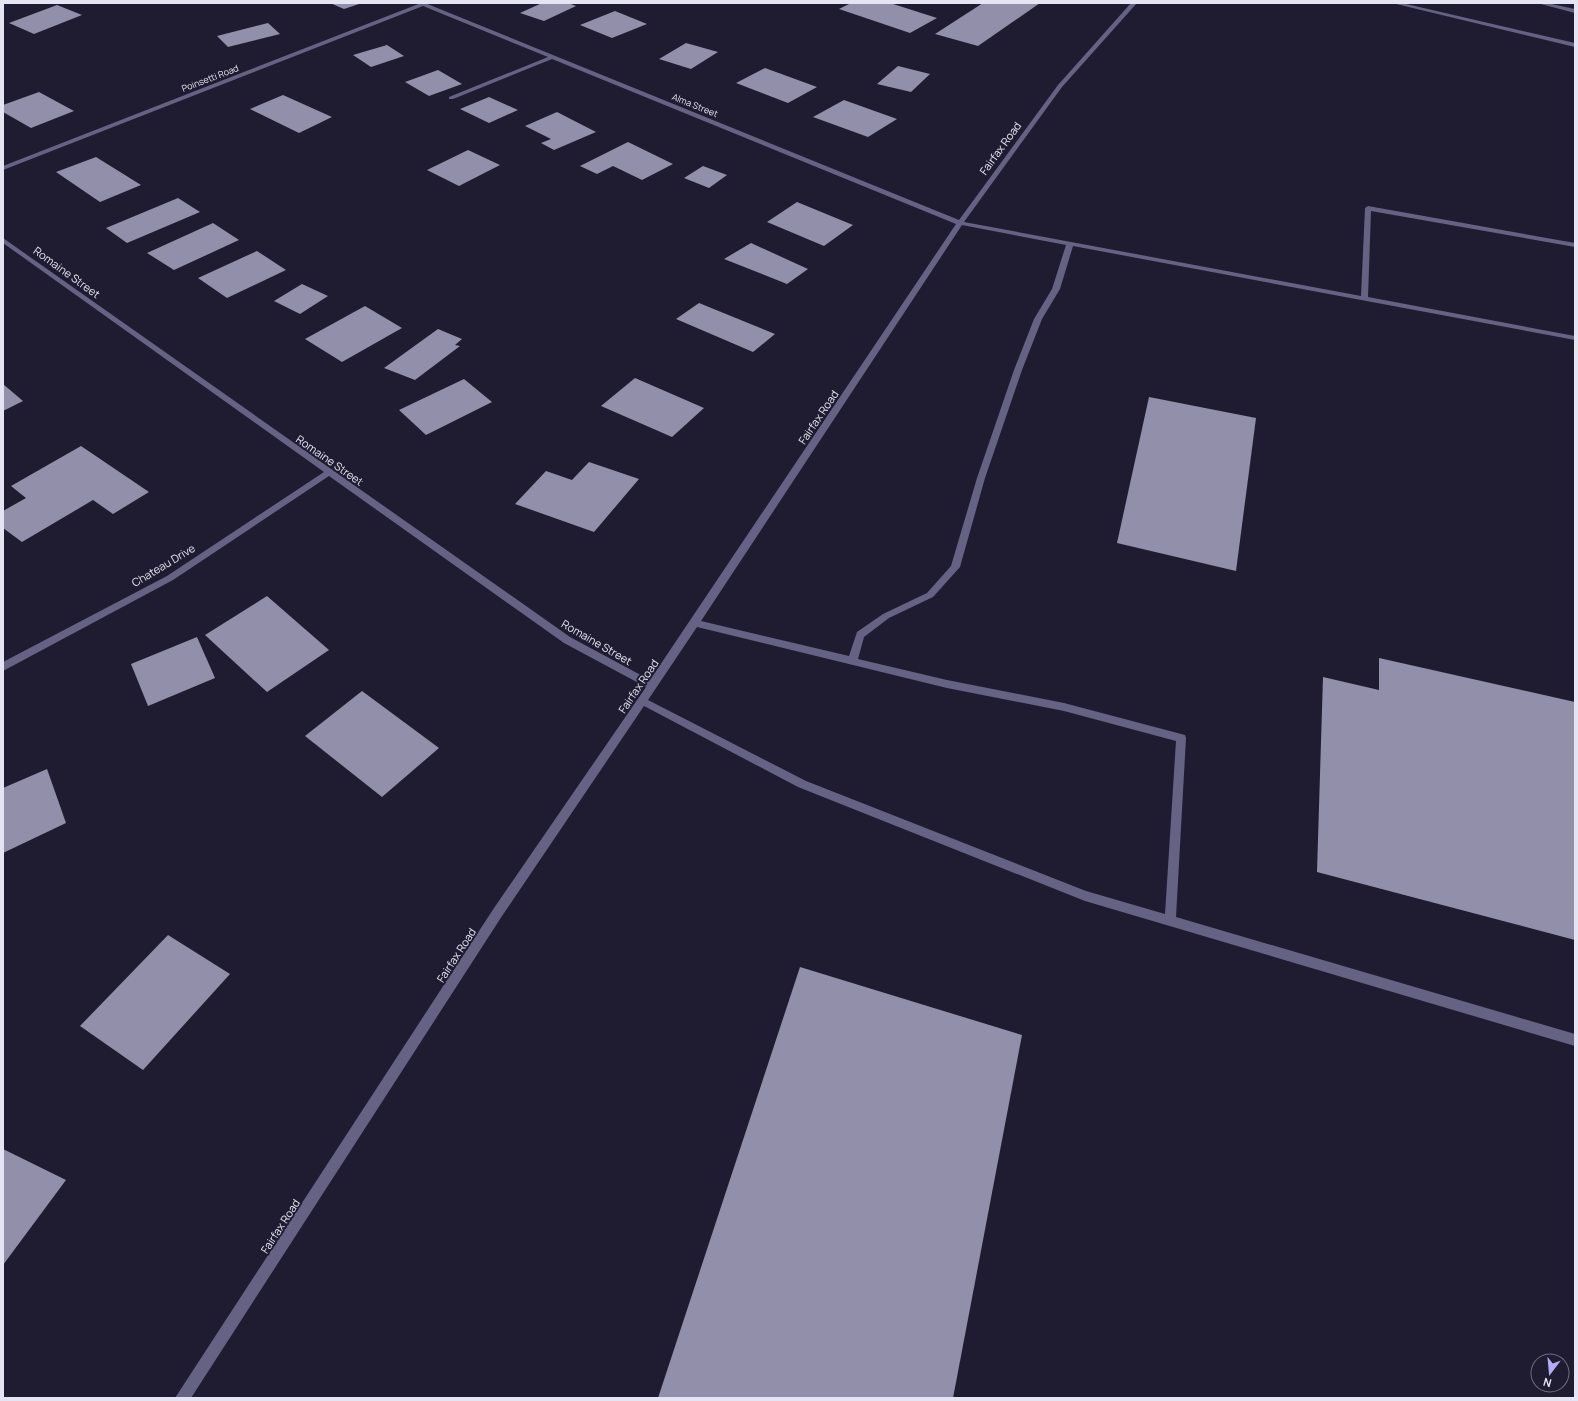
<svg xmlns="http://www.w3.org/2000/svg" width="1578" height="1401" font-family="Manrope,sans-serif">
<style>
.building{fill:#918fa9}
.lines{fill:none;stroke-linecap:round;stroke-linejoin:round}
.minor{fill:#656283;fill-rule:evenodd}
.labels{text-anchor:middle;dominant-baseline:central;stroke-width:4;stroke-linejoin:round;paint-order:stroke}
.far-street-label{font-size:9px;fill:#e5e4f2;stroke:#1f1c31}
.street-label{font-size:11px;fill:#e5e4f2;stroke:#1f1c31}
</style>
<rect width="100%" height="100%" fill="#1f1c31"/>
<g class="building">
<polygon points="330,3 362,3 344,9"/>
<polygon points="542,3 568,3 576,6 544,21 520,13"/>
<polygon points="851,3 890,3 937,18 910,33 839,9"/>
<polygon points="983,3 1040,3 978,46 935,34"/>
<polygon points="57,5 82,15 34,34 9,23"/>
<polygon points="615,11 647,24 612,38 580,25"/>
<polygon points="268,23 280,34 228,47 217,36"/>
<polygon points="686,43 718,52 691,69 659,59"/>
<polygon points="387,45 404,56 371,67 353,55"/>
<polygon points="898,66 930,74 911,92 877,84"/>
<polygon points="765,68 817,87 788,103 736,83"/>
<polygon points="438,70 462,84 429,96 405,82"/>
<polygon points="39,92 74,111 31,128 3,112 3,105"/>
<polygon points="283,95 332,117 299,133 250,109"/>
<polygon points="489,97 518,110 489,123 460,109"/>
<polygon points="844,100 897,119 868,137 813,117"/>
<polygon points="557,112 596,132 554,150 541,143 551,139 525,126"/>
<polygon points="628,142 673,164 642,180 613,166 597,174 580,166"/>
<polygon points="468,150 500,165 459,186 427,170"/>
<polygon points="96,157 141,185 100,202 56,172"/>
<polygon points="703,166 727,175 709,188 684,178"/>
<polygon points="178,198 200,212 127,243 106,228"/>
<polygon points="797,202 853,225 824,246 767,222"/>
<polygon points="213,223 239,240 174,270 147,253"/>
<polygon points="751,243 808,269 787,284 724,259"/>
<polygon points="257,251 286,270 227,298 198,278"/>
<polygon points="302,284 328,296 300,314 274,301"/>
<polygon points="699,303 775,334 753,352 676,319"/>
<polygon points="365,306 402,328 342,362 305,339"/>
<polygon points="438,329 462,339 455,345 460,346 415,380 384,368"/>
<polygon points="635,378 704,408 672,437 601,406"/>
<polygon points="464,379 492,402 426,435 399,410"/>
<polygon points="3,384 23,401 3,411"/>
<polygon points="1149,397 1256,418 1236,571 1117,543"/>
<polygon points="81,446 149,492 113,514 93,500 22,542 3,528 3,511 26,498 11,486"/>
<polygon points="589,462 639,479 594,532 515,504 546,471 572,480"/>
<polygon points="267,596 329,650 267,692 205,635"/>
<polygon points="197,637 215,678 148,706 131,664"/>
<polygon points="1379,658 1575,702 1575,940 1317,872 1323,677 1379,690"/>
<polygon points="362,691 439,748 382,797 305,736"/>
<polygon points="47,769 66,823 3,853 3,788"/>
<polygon points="168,935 230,974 143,1070 80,1026"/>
<polygon points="800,967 1022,1035 953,1398 658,1398"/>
<polygon points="3,1149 66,1180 3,1265"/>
</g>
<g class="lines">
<g class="minor">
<path d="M421,3H425L959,220L1058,85L1131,3H1137L1062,87L964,222L1361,296L1365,208L1368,206L1575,243V247L1371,211L1368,297L1575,336V340L1073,246L1060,289L1042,319L1022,370L985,478L960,567L933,597L889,618L864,637L858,659L947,680L1064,703L1185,735L1186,738L1176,917L1575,1034V1046L1085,901L798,787L644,706L502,916L191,1398H175L494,908L646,687L564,643L329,476L173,580L3,671V662L167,576L324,472L3,243V238L570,637L650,680L956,224L552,59L453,99H449V97L548,57L423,6L3,170V166ZM962,225L1066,245L1052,289L1034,319L1014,370L977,478L951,566L927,593L883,614L857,632L849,656L701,621ZM697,627L947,688L1064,711L1176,741L1165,914L1086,891L806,781L648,700Z"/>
<polygon points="1392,3 1402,3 1575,43 1575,47"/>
<polygon points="1537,3 1547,3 1575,9 1575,13"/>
</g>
</g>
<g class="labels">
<g class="far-street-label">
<text transform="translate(210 78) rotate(-21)">Poinsetti Road</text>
<text transform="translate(695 105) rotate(22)">Alma Street</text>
</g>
<g class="street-label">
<text transform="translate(1000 148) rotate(-54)">Fairfax Road</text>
<text transform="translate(67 272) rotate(36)">Romaine Street</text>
<text transform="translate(818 417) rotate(-56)">Fairfax Road</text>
<text transform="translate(330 460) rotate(35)">Romaine Street</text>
<text transform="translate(163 565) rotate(-31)">Chateau Drive</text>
<text transform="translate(597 642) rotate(30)">Romaine Street</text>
<text transform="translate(638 686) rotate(-56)">Fairfax Road</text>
<text transform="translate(456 955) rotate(-57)">Fairfax Road</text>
<text transform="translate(280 1226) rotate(-57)">Fairfax Road</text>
</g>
</g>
<rect width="1578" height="1401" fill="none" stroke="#e5e4f2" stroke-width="8"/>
<g transform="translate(1550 1373) rotate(196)"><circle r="19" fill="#1f1c31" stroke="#6e6c7e"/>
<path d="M0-3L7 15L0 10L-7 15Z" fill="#b5acf8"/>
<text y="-6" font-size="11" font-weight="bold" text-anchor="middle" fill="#e5e4f2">N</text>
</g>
</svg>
